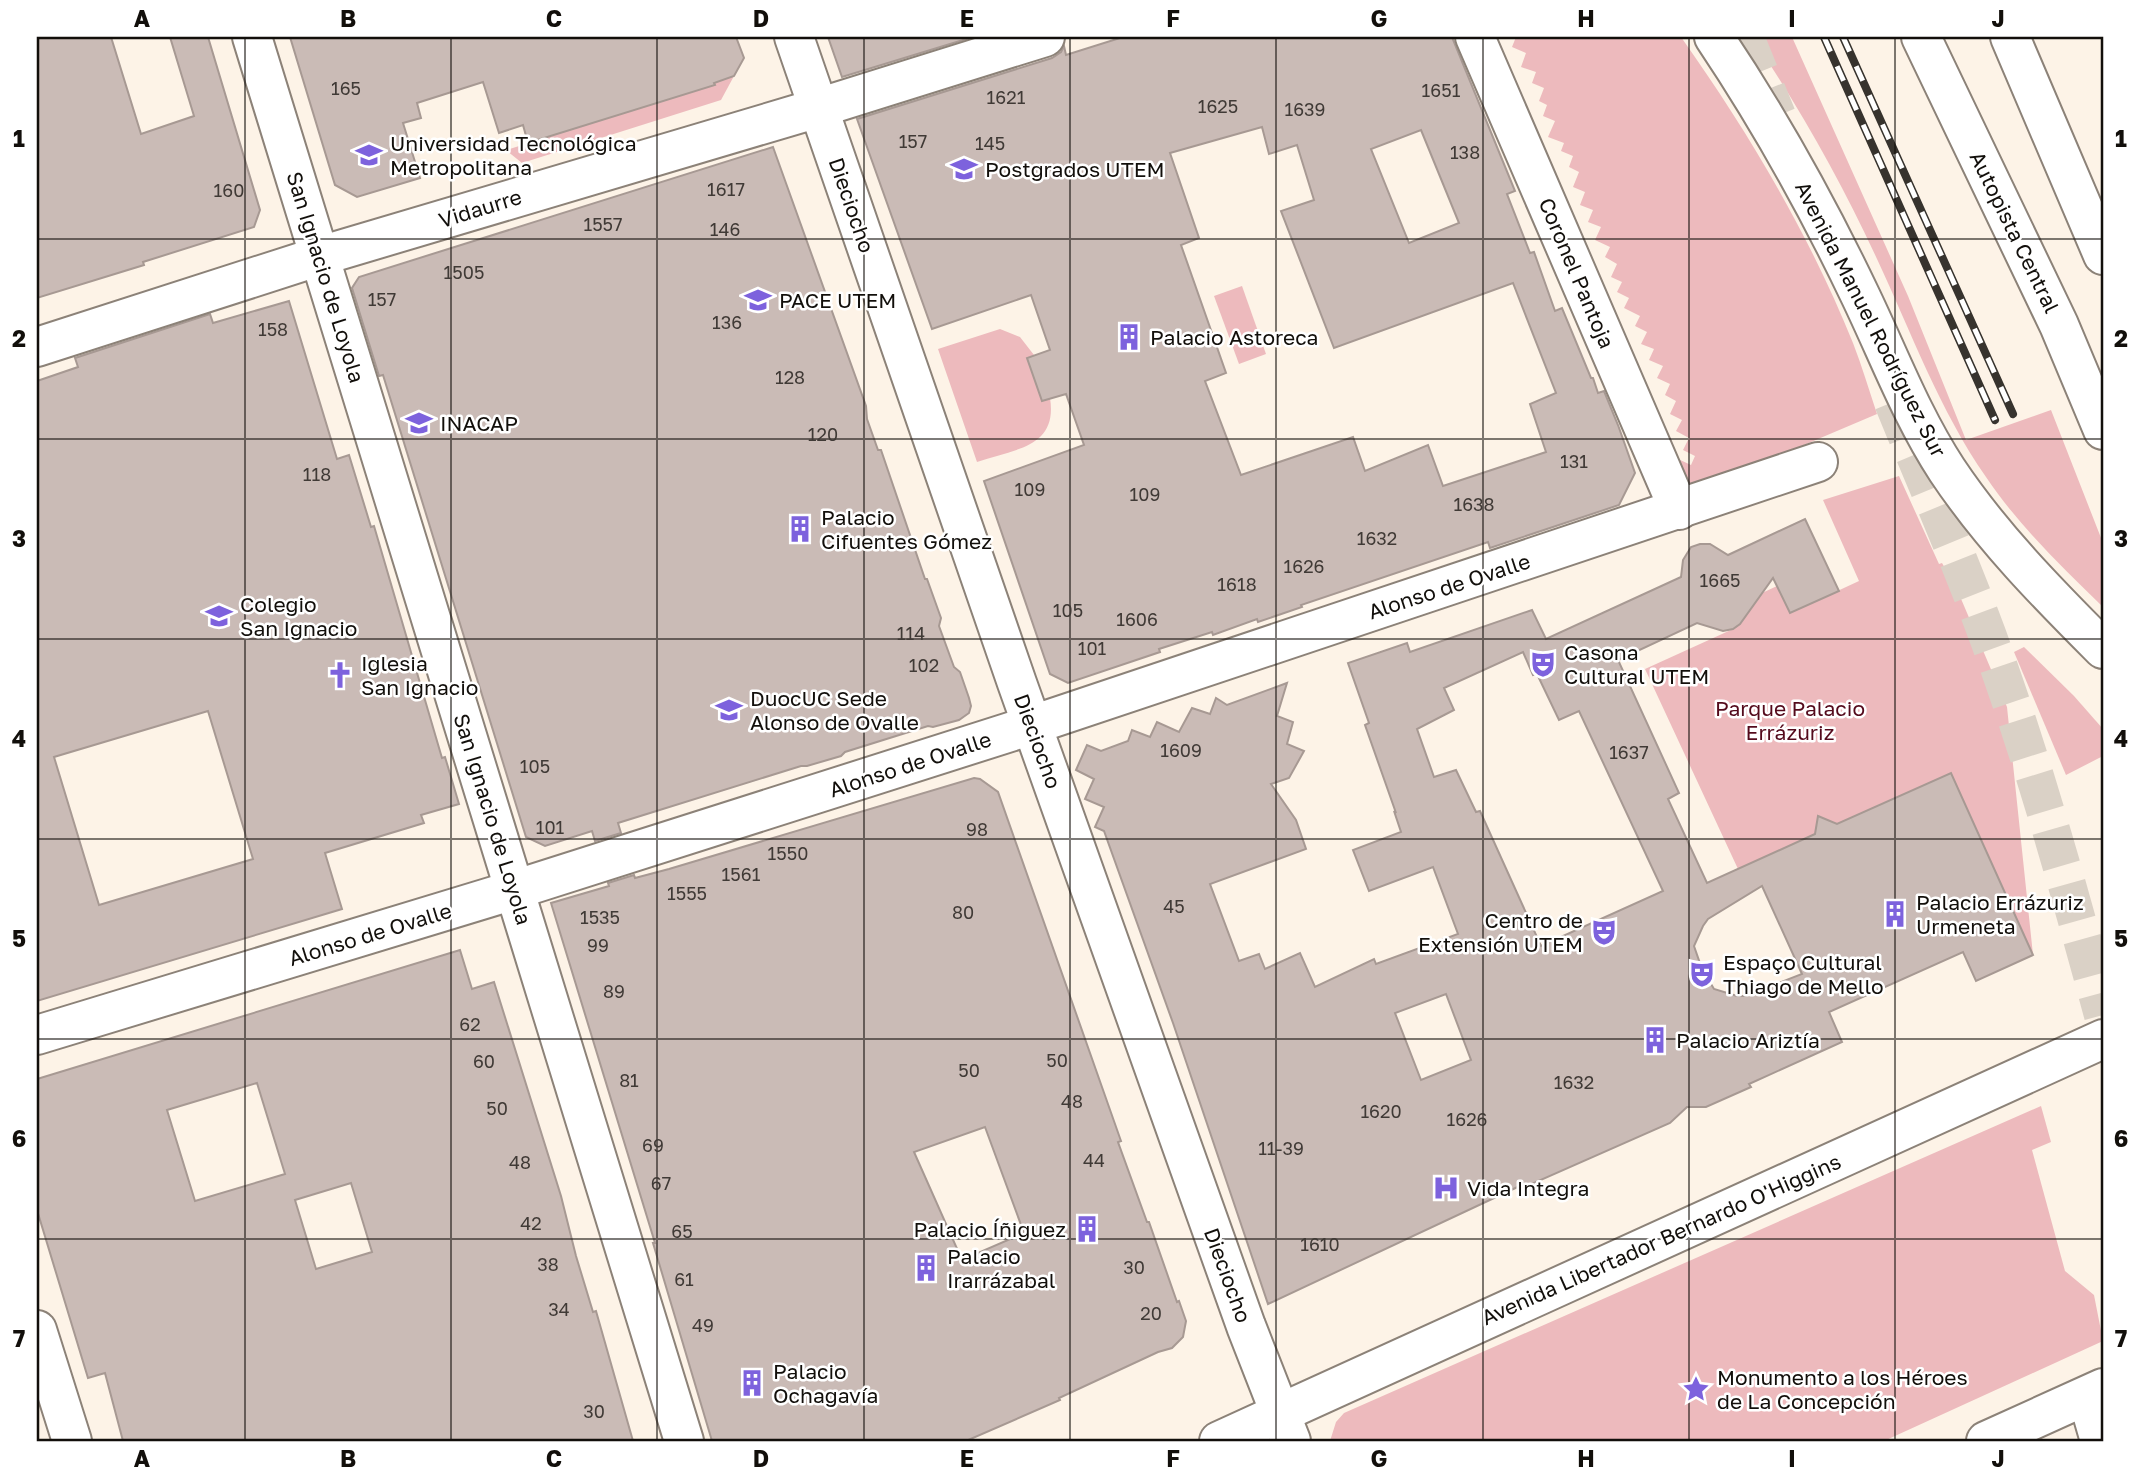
<svg xmlns="http://www.w3.org/2000/svg" width="2140" height="1478" font-family="'Golos Text',sans-serif">
<style>
.green{fill:#edbabd}
.building{fill:#cabbb6;stroke:#a79993;stroke-width:2;fill-rule:evenodd}
.lines{fill:none;stroke-linecap:round;stroke-linejoin:round}
.highway-tunnel{stroke:#dad1c6;stroke-width:38;stroke-dasharray:38 19;stroke-linecap:butt}
.minor-casing{stroke:#8c8278;stroke-width:42}
.major-casing{stroke:#8c8278;stroke-width:42}
.highway-casing{stroke:#8c8278;stroke-width:42}
.minor{stroke:#fff;stroke-width:38}
.major{stroke:#fff;stroke-width:38}
.highway{stroke:#fff;stroke-width:38}
.rail-casing{stroke:#37332e;stroke-width:8}
.rail{stroke:#fff;stroke-width:5;stroke-dasharray:16;stroke-linecap:butt}
.grid{fill:none;stroke:#120f0b;stroke-width:2;stroke-opacity:0.55}
.labels{text-anchor:middle;dominant-baseline:central;stroke-width:5;stroke-linejoin:round;paint-order:stroke}
.number-label{font-size:18px;fill:#403a36}
.poi-label{font-size:21px;fill:#120f0b;stroke:#fff;text-anchor:start}
.street-label{font-size:21px;fill:#120f0b;stroke:#fff}
.park-label{font-size:21px;fill:#540a1c;stroke:#fff}
.neatline{fill:none;stroke:#120f0b;stroke-width:2.5}
.grid-label{font-size:23px;text-anchor:middle;font-weight:bold;fill:#120f0b}
</style>
<rect width="100%" height="100%" fill="#fdf3e7"/>
<g class="green">
<path d="M1516,37H1681C1749,133 1809,234 1853,343C1862,366 1869,390 1877,414L1703,488L1684,484L1678,459L1691,465L1695,456L1683,450L1689,438L1676,431L1682,420L1670,414L1676,401L1665,395L1670,384L1657,378L1663,366L1649,360L1654,349L1641,344L1647,332L1635,326L1640,316L1624,308L1629,298L1617,292L1622,282L1611,277L1617,264L1605,257L1610,247L1595,240L1601,227L1588,222L1593,210L1580,205L1585,192L1573,187L1579,172L1569,167L1573,156L1561,151L1564,143L1548,137L1555,121L1543,116L1547,105L1539,101L1544,88L1532,83L1536,72L1521,67L1526,53L1512,47Z"/>
<path d="M1752,37H1792L1908,296L1966,440L2051,410L2103,543V607C2061,566 2019,526 1986,477C1940,411 1911,332 1877,259C1841,181 1799,107 1752,37Z"/>
<polygon points="734,76 721,100 522,163 506,150 714,85 714,83"/>
<polygon points="1242,286 1266,354 1239,364 1214,296"/>
<path d="M1000,329L1020,337L1034,355L1027,358L1042,400L1050,398C1058,448 1014,449 977,462L938,349Z"/>
<polygon points="1899,476 1939,564 1942,563 1956,587 2007,707 2033,955 1951,773 1837,824 1828,820 1817,825 1815,834 1738,869 1645,669 1733,629 1745,601 1777,586 1790,613 1859,581 1823,500"/>
<polygon points="2024,647 2074,696 2103,729 2103,756 2066,775 2014,652"/>
<polygon points="2041,1106 2051,1142 2032,1150 2065,1271 2094,1295 2103,1341 1884,1441 1330,1441 1336,1422 1344,1413"/>
</g>
<g class="building">
<polygon points="37,37 111,37 141,134 194,116 170,37 208,37 260,210 254,227 143,262 144,265 37,298"/>
<polygon points="290,37 736,37 744,58 734,76 714,83 715,85 528,143 523,125 499,133 483,82 417,103 421,118 403,123 420,178 357,197 335,185"/>
<polygon points="828,37 973,37 842,77"/>
<path d="M1123,37H1452L1515,191L1507,194L1530,253L1534,252L1555,311L1562,308L1591,378H1593L1598,393L1604,391L1618,425L1635,473L1619,505L1490,548L1488,542L1301,605L1302,607L1258,622L1257,619L1213,635L1212,632L1159,649L1160,652L1068,683L1050,674L984,481L1084,445L1066,394L1042,401L1027,358L1050,350L1031,295L932,329L857,119L1052,58L1061,52L1064,46L1066,55ZM1262,127L1269,154L1297,145L1314,200L1281,211L1334,348L1513,283L1556,393L1530,404L1546,452L1443,486L1428,445L1365,471L1353,437L1241,475L1205,381L1226,373L1181,245L1199,238L1170,153ZM1421,130L1459,223L1409,243L1371,149Z"/>
<polygon points="773,147 866,406 867,419 878,450 881,450 925,579 927,579 941,618 939,626 954,667 960,672 969,698 971,706 969,713 959,720 933,727 928,726 845,752 841,756 807,766 801,766 618,823 621,833 595,841 592,831 545,846 526,837 383,375 379,376 352,288 359,277"/>
<path d="M289,301L337,459L349,455L371,527L374,526L442,758L445,757L459,804L421,815L424,823L325,853L342,909L37,1001V381L78,367L75,358L210,314L213,323ZM208,711L253,859L99,905L54,757Z"/>
<path d="M1805,519L1839,591L1790,613L1773,578L1740,624L1733,629L1723,631L1697,623L1618,660L1679,793L1668,799L1707,883L1815,834L1818,816L1837,824L1951,773L2033,955L1976,981L1963,952L1829,1012L1842,1042L1749,1084L1751,1087L1706,1107H1687L1670,1123L1525,1187L1524,1184L1268,1304L1173,1023L1104,831L1095,827L1104,807L1085,799L1094,779L1076,770L1087,745L1101,751L1128,741L1132,730L1150,737L1157,722L1179,732L1192,708L1210,714L1216,698L1227,705L1287,683L1277,716L1293,722L1287,744L1304,751L1289,778L1271,784L1296,820L1306,849L1210,884L1239,961L1259,954L1265,969L1300,953L1315,987L1374,959L1376,964L1458,934L1433,867L1369,891L1353,850L1401,832L1394,811L1396,813L1365,725L1369,723L1348,663L1407,643L1410,652L1532,610L1546,639L1681,577L1683,560L1691,547L1700,544H1710L1728,555ZM1523,652L1533,675L1537,674L1559,720L1579,711L1663,891L1541,946L1480,811L1476,812L1456,770L1434,777L1417,729L1454,710L1444,688ZM1762,886L1802,974L1745,996H1737L1714,989L1702,969L1694,946L1703,926L1708,919ZM1446,994L1471,1060L1421,1080L1395,1013Z"/>
<path d="M974,778L980,779L998,792L1121,1141L1118,1142L1147,1222H1149L1177,1302L1179,1301L1186,1321L1183,1337L1172,1348L1158,1352L1059,1398L1060,1400L966,1441H712L653,1243H655L551,903L609,886L608,883L634,875L635,878L669,869ZM985,1127L1024,1233L962,1260L914,1152Z"/>
<path d="M460,950L472,989L494,982L561,1196L576,1256L593,1312L596,1311L633,1441H123L105,1373L88,1378L37,1210V1079ZM257,1083L285,1174L195,1201L167,1110ZM351,1183L372,1252L316,1269L295,1200Z"/>
</g>
<g class="lines">
<g class="highway-tunnel">
<polyline points="1745,37 1777,116"/>
<path d="M1893,402C1924,479 1958,555 1987,634C2033,759 2068,887 2103,1015"/>
</g>
<defs>
<g id="minor">
<polyline points="252,37 684,1441"/>
<polyline points="794,37 1017,683 1246,1326 1291,1441"/>
<polyline points="1475,37 1679,510"/>
<polyline points="37,1035 514,890 1032,725 1818,462"/>
<polyline points="37,1330 72,1441"/>
</g>
<g id="major">
<path d="M1714,37C1769,119 1817,205 1860,295C1888,353 1911,415 1947,470C1991,536 2047,593 2103,649"/>
<polyline points="2010,37 2103,255"/>
<polyline points="37,347 320,256 818,108 1045,37"/>
<polyline points="2087,1396 2100,1441"/>
<polyline points="1219,1441 2103,1039"/>
<polyline points="1986,1441 2103,1388"/>
</g>
<polyline id="highway" points="1921,37 2059,325 2103,430"/>
</defs>
<use href="#minor" class="minor-casing"/>
<use href="#major" class="major-casing"/>
<use href="#highway" class="highway-casing"/>
<use href="#minor" class="minor"/>
<use href="#major" class="major"/>
<use href="#highway" class="highway"/>
<defs>
<g id="rail">
<polyline points="1824,37 1995,420"/>
<polyline points="1843,37 2013,414"/>
</g>
</defs>
<use href="#rail" class="rail-casing"/>
<use href="#rail" class="rail"/>
</g>
<path class="grid" d="M245,37V1441M451,37V1441M657,37V1441M864,37V1441M1070,37V1441M1276,37V1441M1483,37V1441M1689,37V1441M1895,37V1441M37,239H2103M37,439H2103M37,639H2103M37,839H2103M37,1039H2103M37,1239H2103"/>
<defs>
<symbol id="university-bare" viewBox="-9 -9 18 18"><path d="M0-5L7-2L0 1L-7-2ZM-4 1L0 2.5L4 1V4Q0 6-4 4Z" fill="#7d62dd" stroke="#fff" stroke-width="2.5" paint-order="stroke"/></symbol>
<symbol id="building-bare" viewBox="-9 -9 18 18"><path d="M-4-6H4V6H1V3H-1V6H-4ZM-2.5-4.3h1.7v1.8h-1.7ZM.8-4.3h1.7v1.8H.8ZM-2.5-1h1.7V.8h-1.7ZM.8-1h1.7V.8H.8Z" fill="#7d62dd" stroke="#fff" stroke-width="2.5" paint-order="stroke"/></symbol>
<symbol id="school-bare" viewBox="-9 -9 18 18"><path d="M0-5L7-2L0 1L-7-2ZM-4 1L0 2.5L4 1V4Q0 6-4 4Z" fill="#7d62dd" stroke="#fff" stroke-width="2.5" paint-order="stroke"/></symbol>
<symbol id="theatre-bare" viewBox="-9 -9 18 18"><path d="M-5-5.5Q0-4 5-5.5V0Q5 5 0 6Q-5 5-5 0ZM-3.3-2.5H-1v1.5H-3.3ZM1-2.5H3.3v1.5H1ZM-2.8 1Q0 5.5 2.8 1Z" fill="#7d62dd" stroke="#fff" stroke-width="2.5" paint-order="stroke"/></symbol>
<symbol id="church-bare" viewBox="-9 -9 18 18"><path d="M-1.2-6h2.4v3.5h3.3v2.4h-3.3V6h-2.4V-.1h-3.3v-2.4h3.3Z" fill="#7d62dd" stroke="#fff" stroke-width="2.5" paint-order="stroke"/></symbol>
<symbol id="hospital-bare" viewBox="-9 -9 18 18"><path d="M-5-5h3v3.5h4V-5h3V5h-3V1.5h-4V5h-3Z" fill="#7d62dd" stroke="#fff" stroke-width="2.5" paint-order="stroke"/></symbol>
<symbol id="sight-bare" viewBox="-9 -9 18 18"><path d="M0-6L1.8-2.2L6-1.7L2.9 1.2L3.7 5.4L0 3.3L-3.7 5.4L-2.9 1.2L-6-1.7L-1.8-2.2Z" fill="#7d62dd" stroke="#fff" stroke-width="2.5" paint-order="stroke"/></symbol>
</defs>
<g fill-rule="evenodd">
<use href="#university-bare" x="350" y="136" width="38" height="38"/>
<use href="#university-bare" x="945" y="150" width="38" height="38"/>
<use href="#university-bare" x="739" y="281" width="38" height="38"/>
<use href="#building-bare" x="1110" y="318" width="38" height="38"/>
<use href="#university-bare" x="400" y="404" width="38" height="38"/>
<use href="#building-bare" x="781" y="510" width="38" height="38"/>
<use href="#school-bare" x="200" y="597" width="38" height="38"/>
<use href="#theatre-bare" x="1524" y="645" width="38" height="38"/>
<use href="#church-bare" x="321" y="656" width="38" height="38"/>
<use href="#university-bare" x="710" y="691" width="38" height="38"/>
<use href="#building-bare" x="1876" y="895" width="38" height="38"/>
<use href="#theatre-bare" x="1585" y="913" width="38" height="38"/>
<use href="#theatre-bare" x="1683" y="955" width="38" height="38"/>
<use href="#building-bare" x="1636" y="1021" width="38" height="38"/>
<use href="#hospital-bare" x="1427" y="1169" width="38" height="38"/>
<use href="#building-bare" x="1068" y="1210" width="38" height="38"/>
<use href="#building-bare" x="907" y="1249" width="38" height="38"/>
<use href="#building-bare" x="733" y="1364" width="38" height="38"/>
<use href="#sight-bare" x="1677" y="1370" width="38" height="38"/>
</g>
<g class="labels">
<g class="number-label">
<text x="346" y="88">165</text>
<text x="1441" y="90">1651</text>
<text x="1006" y="97">1621</text>
<text x="1218" y="106">1625</text>
<text x="1305" y="109">1639</text>
<text x="913" y="141">157</text>
<text x="990" y="143">145</text>
<text x="1465" y="152">138</text>
<text x="726" y="189">1617</text>
<text x="229" y="190">160</text>
<text x="603" y="224">1557</text>
<text x="725" y="229">146</text>
<text x="464" y="272">1505</text>
<text x="382" y="299">157</text>
<text x="727" y="322">136</text>
<text x="273" y="329">158</text>
<text x="790" y="377">128</text>
<text x="823" y="434">120</text>
<text x="1574" y="461">131</text>
<text x="317" y="474">118</text>
<text x="1030" y="489">109</text>
<text x="1145" y="494">109</text>
<text x="1474" y="504">1638</text>
<text x="1377" y="538">1632</text>
<text x="1304" y="566">1626</text>
<text x="1720" y="580">1665</text>
<text x="1237" y="584">1618</text>
<text x="1068" y="610">105</text>
<text x="1137" y="619">1606</text>
<text x="911" y="633">114</text>
<text x="1092" y="648">101</text>
<text x="924" y="665">102</text>
<text x="1181" y="750">1609</text>
<text x="1629" y="752">1637</text>
<text x="535" y="766">105</text>
<text x="550" y="827">101</text>
<text x="977" y="829">98</text>
<text x="788" y="853">1550</text>
<text x="741" y="874">1561</text>
<text x="687" y="893">1555</text>
<text x="1174" y="906">45</text>
<text x="963" y="912">80</text>
<text x="600" y="917">1535</text>
<text x="598" y="945">99</text>
<text x="614" y="991">89</text>
<text x="470" y="1024">62</text>
<text x="1057" y="1060">50</text>
<text x="484" y="1061">60</text>
<text x="969" y="1070">50</text>
<text x="629" y="1080">81</text>
<text x="1574" y="1082">1632</text>
<text x="1072" y="1101">48</text>
<text x="497" y="1108">50</text>
<text x="1381" y="1111">1620</text>
<text x="1467" y="1119">1626</text>
<text x="653" y="1145">69</text>
<text x="1281" y="1148">11-39</text>
<text x="1094" y="1160">44</text>
<text x="520" y="1162">48</text>
<text x="661" y="1183">67</text>
<text x="531" y="1223">42</text>
<text x="682" y="1231">65</text>
<text x="1320" y="1244">1610</text>
<text x="548" y="1264">38</text>
<text x="1134" y="1267">30</text>
<text x="684" y="1279">61</text>
<text x="559" y="1309">34</text>
<text x="1151" y="1313">20</text>
<text x="703" y="1325">49</text>
<text x="594" y="1411">30</text>
</g>
<g class="poi-label">
<text x="390" y="143">Universidad Tecnológica<tspan x="390" dy="24">Metropolitana</tspan></text>
<text x="985" y="169">Postgrados UTEM</text>
<text x="779" y="300">PACE UTEM</text>
<text x="1150" y="337">Palacio Astoreca</text>
<text x="440" y="423">INACAP</text>
<text x="821" y="517">Palacio<tspan x="821" dy="24">Cifuentes Gómez</tspan></text>
<text x="240" y="604">Colegio<tspan x="240" dy="24">San Ignacio</tspan></text>
<text x="1564" y="652">Casona<tspan x="1564" dy="24">Cultural UTEM</tspan></text>
<text x="361" y="663">Iglesia<tspan x="361" dy="24">San Ignacio</tspan></text>
<text x="750" y="698">DuocUC Sede<tspan x="750" dy="24">Alonso de Ovalle</tspan></text>
<text x="1916" y="902">Palacio Errázuriz<tspan x="1916" dy="24">Urmeneta</tspan></text>
<text x="1583" y="920" text-anchor="end">Centro de<tspan x="1583" dy="24">Extensión UTEM</tspan></text>
<text x="1723" y="962">Espaço Cultural<tspan x="1723" dy="24">Thiago de Mello</tspan></text>
<text x="1676" y="1040">Palacio Ariztía</text>
<text x="1467" y="1188">Vida Integra</text>
<text x="1066" y="1229" text-anchor="end">Palacio Íñiguez</text>
<text x="947" y="1256">Palacio<tspan x="947" dy="24">Irarrázabal</tspan></text>
<text x="773" y="1371">Palacio<tspan x="773" dy="24">Ochagavía</tspan></text>
<text x="1717" y="1377">Monumento a los Héroes<tspan x="1717" dy="24">de La Concepción</tspan></text>
</g>
<g class="street-label">
<text transform="translate(852 205) rotate(71)">Dieciocho</text>
<text transform="translate(480 208) rotate(-17)">Vidaurre</text>
<text transform="translate(2015 232) rotate(64)">Autopista Central</text>
<text transform="translate(1577 273) rotate(67)">Coronel Pantoja</text>
<text transform="translate(326 277) rotate(73)">San Ignacio de Loyola</text>
<text transform="translate(1871 319) rotate(63)">Avenida Manuel Rodríguez Sur</text>
<text transform="translate(1449 586) rotate(-18)">Alonso de Ovalle</text>
<text transform="translate(1038 741) rotate(70)">Dieciocho</text>
<text transform="translate(910 764) rotate(-18)">Alonso de Ovalle</text>
<text transform="translate(493 819) rotate(73)">San Ignacio de Loyola</text>
<text transform="translate(370 934) rotate(-17)">Alonso de Ovalle</text>
<text transform="translate(1661 1239) rotate(-24)">Avenida Libertador Bernardo O'Higgins</text>
<text transform="translate(1228 1275) rotate(70)">Dieciocho</text>
</g>
<g class="park-label">
<text x="1790" y="708">Parque Palacio<tspan x="1790" dy="24">Errázuriz</tspan></text>
</g>
</g>
<rect width="2140" height="1478" fill="none" stroke="#ffffff" stroke-width="77"/>
<rect x="38" y="38" width="2064" height="1402" class="neatline"/>
<g class="grid-label">
<text x="142" y="27">A</text>
<text x="348" y="27">B</text>
<text x="554" y="27">C</text>
<text x="761" y="27">D</text>
<text x="967" y="27">E</text>
<text x="1173" y="27">F</text>
<text x="1379" y="27">G</text>
<text x="1586" y="27">H</text>
<text x="1792" y="27">I</text>
<text x="1998" y="27">J</text>
<text x="19" y="147">1</text>
<text x="2121" y="147">1</text>
<text x="19" y="347">2</text>
<text x="2121" y="347">2</text>
<text x="19" y="547">3</text>
<text x="2121" y="547">3</text>
<text x="19" y="747">4</text>
<text x="2121" y="747">4</text>
<text x="19" y="947">5</text>
<text x="2121" y="947">5</text>
<text x="19" y="1147">6</text>
<text x="2121" y="1147">6</text>
<text x="19" y="1347">7</text>
<text x="2121" y="1347">7</text>
<text x="142" y="1467">A</text>
<text x="348" y="1467">B</text>
<text x="554" y="1467">C</text>
<text x="761" y="1467">D</text>
<text x="967" y="1467">E</text>
<text x="1173" y="1467">F</text>
<text x="1379" y="1467">G</text>
<text x="1586" y="1467">H</text>
<text x="1792" y="1467">I</text>
<text x="1998" y="1467">J</text>
</g>
</svg>
